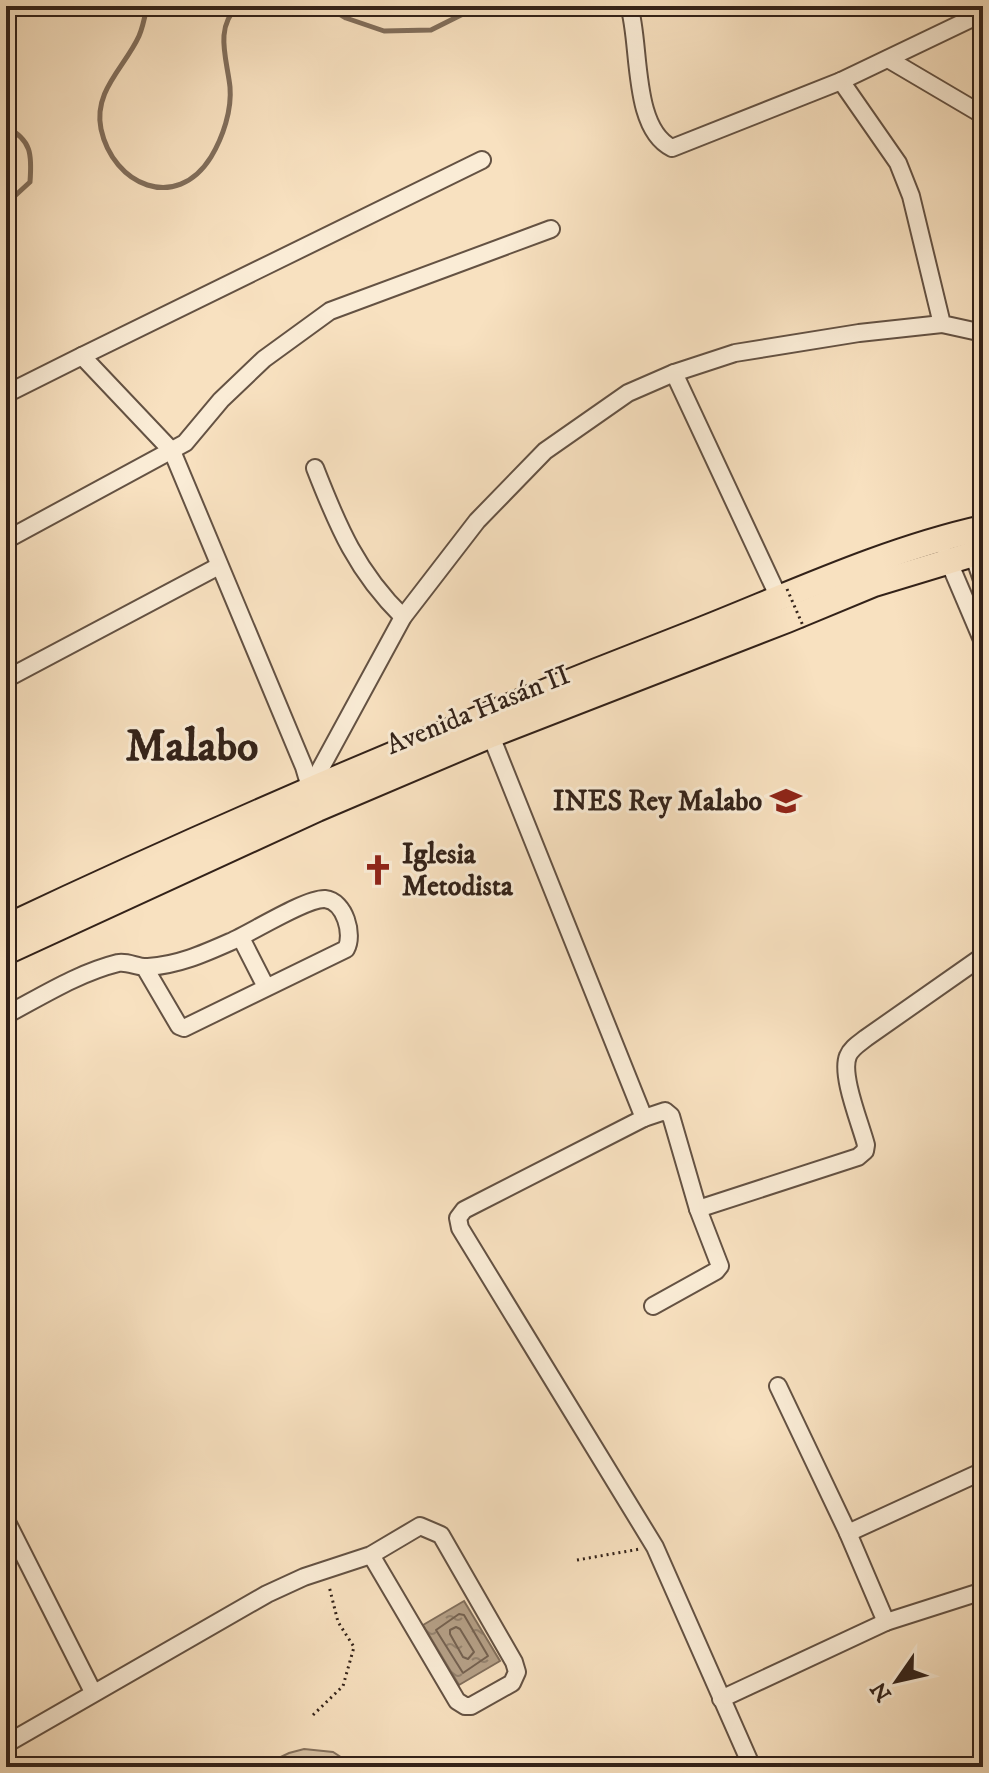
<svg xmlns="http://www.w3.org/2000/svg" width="989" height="1773" font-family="'IM FELL DW Pica',serif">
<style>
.green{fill:#d7c1a4;stroke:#85725e;stroke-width:2}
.water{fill:url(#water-ripples);stroke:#816e5b;stroke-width:2}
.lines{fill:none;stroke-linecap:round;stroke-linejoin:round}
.shore{stroke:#746150;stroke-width:2}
.stream{stroke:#816e5b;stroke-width:5}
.minor-casing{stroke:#645243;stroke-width:20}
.primary-casing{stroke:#332219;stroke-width:28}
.path{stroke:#332219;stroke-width:3;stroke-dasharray:2 4;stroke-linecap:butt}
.minor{stroke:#faecd6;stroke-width:16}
.primary{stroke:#f8e1c0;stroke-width:24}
.path-bridge{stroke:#332219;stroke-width:3;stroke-dasharray:2 4;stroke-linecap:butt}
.labels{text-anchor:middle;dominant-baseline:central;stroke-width:6;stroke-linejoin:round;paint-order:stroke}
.street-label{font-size:28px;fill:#332219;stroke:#faecd6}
.poi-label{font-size:28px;font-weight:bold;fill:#332219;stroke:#faecd6;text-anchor:end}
.town-label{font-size:44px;font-weight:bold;fill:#332219;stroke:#faecd6}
</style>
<defs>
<pattern id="water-ripples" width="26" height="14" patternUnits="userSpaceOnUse" patternTransform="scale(2)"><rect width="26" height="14" fill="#b5a087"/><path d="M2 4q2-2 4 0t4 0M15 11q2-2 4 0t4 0" fill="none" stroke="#94826e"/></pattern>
</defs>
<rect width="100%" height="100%" fill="#f8e1c0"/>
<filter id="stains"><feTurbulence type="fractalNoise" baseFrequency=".0025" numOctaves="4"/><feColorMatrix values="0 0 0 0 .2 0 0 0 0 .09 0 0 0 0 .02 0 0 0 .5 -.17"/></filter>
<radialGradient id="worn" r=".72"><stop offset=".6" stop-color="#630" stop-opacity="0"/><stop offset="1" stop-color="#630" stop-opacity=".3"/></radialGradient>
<polygon class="green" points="304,1749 333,1752 356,1767 260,1767 289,1753"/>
<polygon class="water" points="464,1601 500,1661 459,1685 423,1625"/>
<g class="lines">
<g class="shore">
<polygon points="459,1614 464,1615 488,1656 463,1673 436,1630"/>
<polygon points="456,1627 460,1629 474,1652 468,1659 463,1657 450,1634 450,1630"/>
</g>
<g class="stream">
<path d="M147,6C145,16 143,27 139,36C125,67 93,91 101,129C113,185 176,213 211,157C223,137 232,110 230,87C227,59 214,28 238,6"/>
<polyline points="326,6 346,18 384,31 431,30 479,6"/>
<path d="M6,127C32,140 32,155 30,182L6,204"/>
</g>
<defs>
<g id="minor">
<path d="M629,6C641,43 631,128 672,148L841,81L983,13"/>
<polyline points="888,59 983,115"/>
<polyline points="841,81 898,163 911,196 942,324 983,333"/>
<polyline points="82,356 482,160"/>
<polyline points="674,373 780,600"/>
<polyline points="6,394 82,356 172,451 304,767 312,794"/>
<path d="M315,468C338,527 357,572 403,617"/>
<polyline points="6,540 185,443 221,400 264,359 330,311 551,229"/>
<polyline points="973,554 983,583"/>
<polyline points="946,555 983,642"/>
<polyline points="6,679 219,566"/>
<polyline points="487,726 644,1118"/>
<polyline points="310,788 403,617 477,521 545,451 628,393 674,373 735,353 859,333 942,324"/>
<polyline points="241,938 266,987"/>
<path d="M6,1015C42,996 78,973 118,963C128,961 138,968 148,967C178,965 203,954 230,942C251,933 306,898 325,899C345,901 354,935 346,949L184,1028L179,1026L145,968"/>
<path d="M698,1209L858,1157L865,1151L866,1145C861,1125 840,1075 848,1056C851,1048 860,1043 866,1038L983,956"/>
<polyline points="653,1306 716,1271 720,1266 698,1209 671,1116 665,1111 644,1118 464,1210 458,1218 460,1228 655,1547 752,1767"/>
<polyline points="778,1386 848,1533 886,1622"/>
<polyline points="6,1520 93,1692"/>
<polyline points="848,1533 983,1471"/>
<polyline points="721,1699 886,1622 983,1591"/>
<polyline points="6,1744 267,1594 304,1577 371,1555 420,1526 441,1535 514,1662 517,1672 512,1683 471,1706 465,1706 457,1701 371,1555"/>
</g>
<g id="primary">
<path d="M6,927C228,822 454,726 683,637C781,599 880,551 983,528"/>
<polyline points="6,952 317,809 491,735 787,620 874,584 983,551"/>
</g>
</defs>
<use href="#minor" class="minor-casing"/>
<use href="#primary" class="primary-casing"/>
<g class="path">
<polyline points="577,1560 640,1549"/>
<polyline points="313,1715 343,1686 354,1647 338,1622 329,1586"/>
</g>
<use href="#minor" class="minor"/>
<use href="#primary" class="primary"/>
<polyline class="path-bridge" points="787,589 804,628"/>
</g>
<defs>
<symbol id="university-bare" viewBox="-9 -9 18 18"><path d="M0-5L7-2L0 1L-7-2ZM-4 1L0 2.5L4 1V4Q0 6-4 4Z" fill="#8f2418" stroke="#faecd6" stroke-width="2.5" paint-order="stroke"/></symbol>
<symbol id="church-bare" viewBox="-9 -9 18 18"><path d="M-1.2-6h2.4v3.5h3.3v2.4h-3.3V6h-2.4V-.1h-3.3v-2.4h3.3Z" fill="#8f2418" stroke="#faecd6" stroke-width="2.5" paint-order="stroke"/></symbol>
</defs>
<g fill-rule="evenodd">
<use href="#university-bare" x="764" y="779" width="44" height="44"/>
<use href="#church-bare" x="356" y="848" width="44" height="44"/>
</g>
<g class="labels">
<g class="street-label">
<text transform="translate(478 710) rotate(-22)">Avenida Hasán II</text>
</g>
<g class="poi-label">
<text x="762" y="801">INES Rey Malabo</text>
<text x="402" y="854" text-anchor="start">Iglesia<tspan x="402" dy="32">Metodista</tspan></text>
</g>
<g class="town-label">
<text x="192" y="747">Malabo</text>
</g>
</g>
<rect width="989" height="1773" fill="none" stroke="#f8e1c0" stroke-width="32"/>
<rect x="8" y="8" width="973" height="1757" fill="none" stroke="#332219" stroke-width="4"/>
<rect x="16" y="16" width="957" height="1741" fill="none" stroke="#332219" stroke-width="2"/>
<g transform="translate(897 1681) rotate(236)" stroke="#faecd6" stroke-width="6" paint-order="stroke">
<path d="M0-6L14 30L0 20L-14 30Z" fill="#332219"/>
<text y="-12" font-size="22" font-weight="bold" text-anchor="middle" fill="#332219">N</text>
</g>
<rect width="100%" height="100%" filter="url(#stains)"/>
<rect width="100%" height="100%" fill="url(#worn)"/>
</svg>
